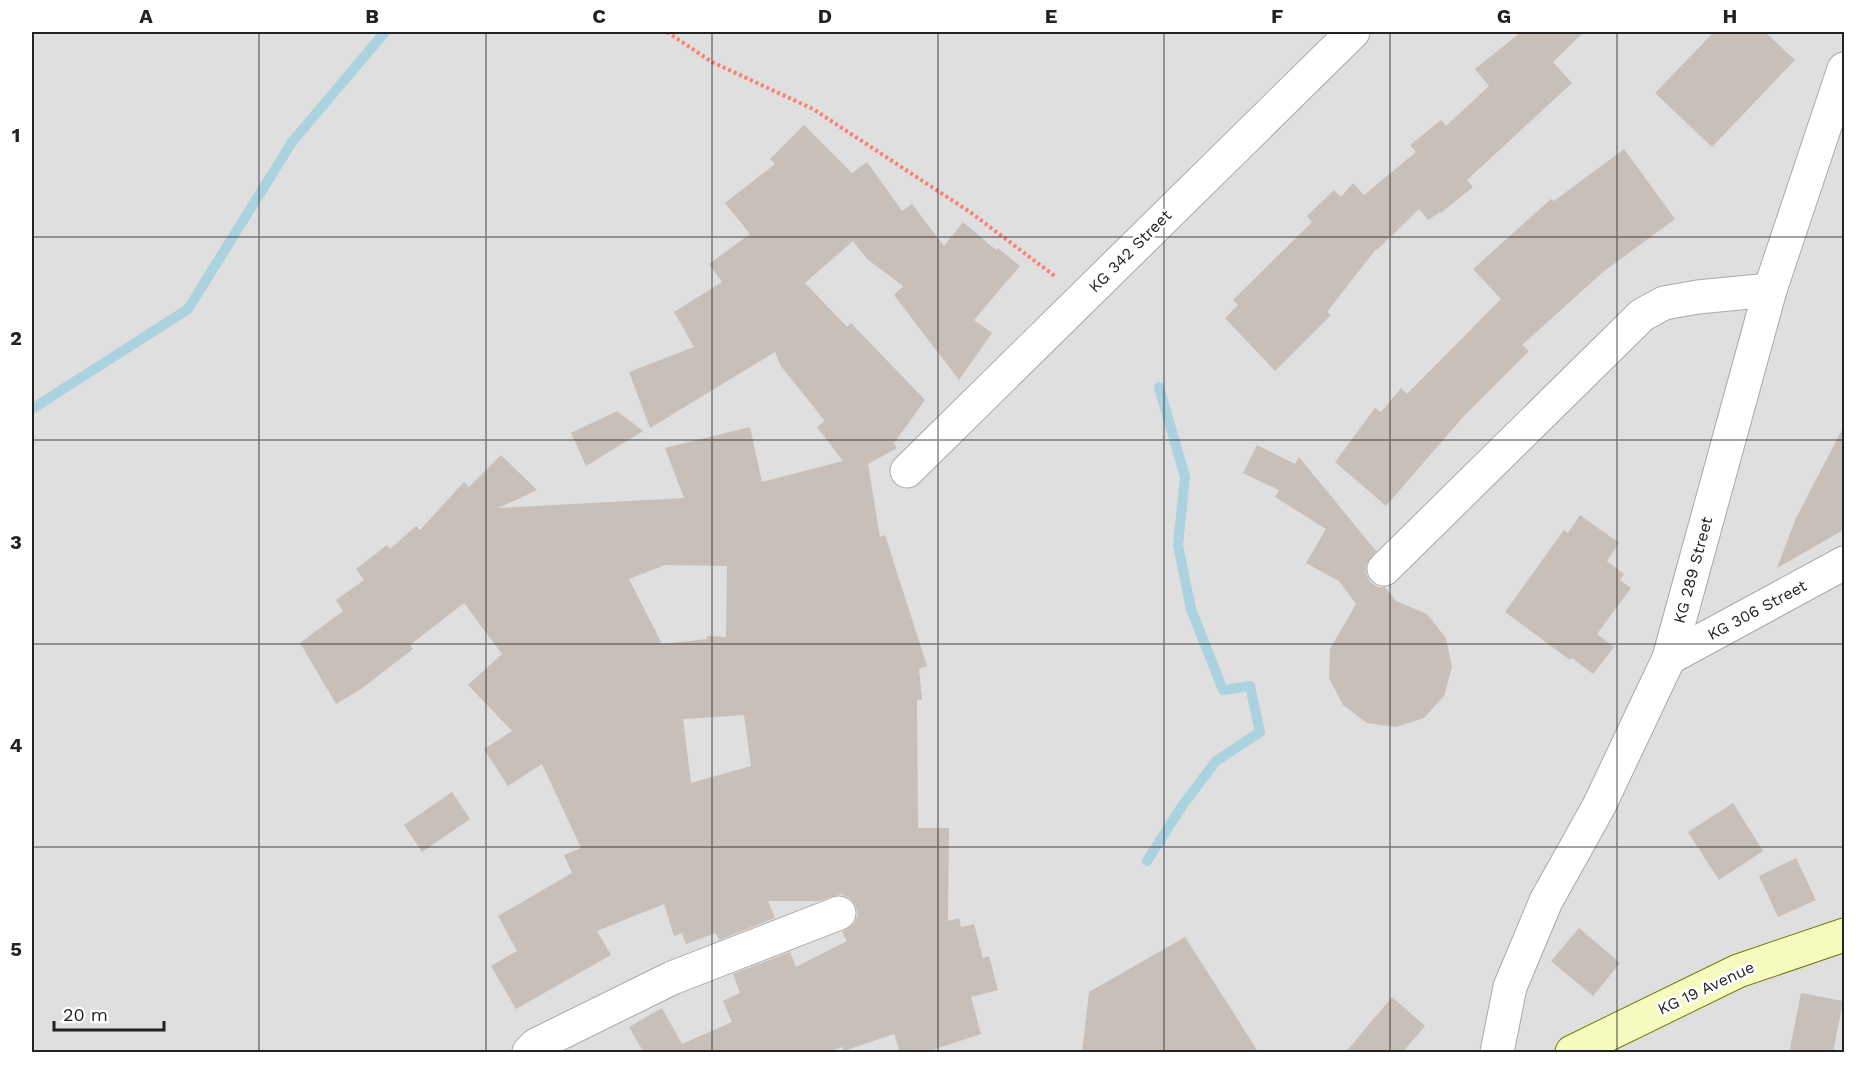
<svg xmlns="http://www.w3.org/2000/svg" width="1876" height="1084" font-family="'Work Sans',sans-serif">
<style>
.residential{fill:#e0dfdf}
.lines{fill:none;stroke-linecap:round;stroke-linejoin:round}
.stream{stroke:#aad3df;stroke-width:10}
.building{fill:#c7bfb8;fill-rule:evenodd}
.minor-casing{stroke:#a9a9a9;stroke-width:35}
.secondary-casing{stroke:#707d05;stroke-width:35}
.path{stroke:#fa8072;stroke-width:4;stroke-dasharray:3 3;stroke-linecap:butt}
.minor{stroke:#fff;stroke-width:33}
.secondary{stroke:#f7fabf;stroke-width:33}
.grid{fill:none;stroke:#222;stroke-width:1.5;stroke-opacity:0.55}
.labels{text-anchor:middle;dominant-baseline:central;stroke-width:5;stroke-linejoin:round;paint-order:stroke}
.street-label{font-size:16px;fill:#222;stroke:#fff}
.neatline{fill:none;stroke:#222;stroke-width:2}
.grid-label{font-size:20px;text-anchor:middle;font-weight:bold;fill:#222}
</style>
<rect width="100%" height="100%" fill="#f2efe9"/>
<rect class="residential" x="32" y="32" width="1812" height="1020"/>
<g class="lines">
<g class="stream">
<polyline points="32,409 188,309 292,142 385,32"/>
<polyline points="1147,861 1182,806 1216,761 1260,732 1250,686 1223,690 1191,609 1178,545 1185,477 1159,387"/>
</g>
</g>
<g class="building">
<polygon points="1521,32 1584,32 1553,62 1572,83 1467,180 1473,187 1441,213 1440,212 1428,220 1419,209 1377,250 1376,249 1327,312 1331,315 1275,371 1225,318 1238,305 1233,300 1312,222 1307,216 1334,190 1341,197 1353,183 1364,195 1416,152 1410,145 1441,120 1446,126 1489,86 1475,69"/>
<polygon points="1714,32 1765,32 1795,60 1712,147 1655,93"/>
<path d="M804,125L852,173L867,162L902,211L912,204L944,246L963,222L996,250L998,248L1020,266L974,320L992,333L959,380L894,295L903,286L867,259L853,241L805,283L847,327L851,323L925,400L894,443L897,448L868,464L880,537L885,535L927,666L919,669L922,700H917L918,828H949L948,921L959,918L961,927L974,924L983,958L989,956L998,990L971,997L981,1034L923,1053H900L894,1034L844,1051L842,1047L827,1053H644L629,1027L662,1008L682,1044L732,1022L723,1001L740,993L733,974L790,952L796,967L847,941L842,932L854,924L858,915L856,906L850,898L841,894L819,901H768L775,918L719,940L716,933L686,944L682,933L674,936L664,904L597,931L611,955L516,1009L491,966L517,951L498,916L572,873L564,855L581,848L542,764L508,786L484,749L512,731L468,685L502,654L464,603L410,645L413,649L361,689L336,704L300,643L343,611L336,600L364,580L356,569L387,545L390,549L416,526L420,530L464,482L469,487L501,455L537,490L498,508L684,498L665,448L750,427L762,482L843,461L817,427L825,421L781,366L775,352L650,428L629,372L694,347L674,312L722,282L709,264L750,234L725,203L775,164L770,159ZM665,565L727,566L726,637L707,636V639L662,644L629,579ZM744,715L751,766L691,783L683,719Z"/>
<polygon points="1624,149 1675,219 1603,272 1522,345 1529,351 1463,417 1386,506 1335,462 1375,408 1381,412 1401,388 1407,394 1501,299 1473,269 1551,199 1554,201"/>
<polygon points="617,411 643,431 586,466 571,433"/>
<polygon points="1845,424 1845,529 1777,568 1796,518"/>
<polygon points="1257,445 1295,464 1299,457 1376,551 1366,565 1366,574 1370,582 1378,587 1385,587 1396,601 1427,614 1446,638 1452,667 1444,696 1424,718 1396,727 1367,723 1343,705 1329,678 1330,649 1356,604 1339,581 1306,563 1326,529 1275,497 1279,490 1243,473"/>
<polygon points="1580,515 1619,543 1607,561 1624,574 1620,580 1631,588 1597,634 1614,647 1593,674 1572,658 1570,660 1505,612 1564,530 1568,533"/>
<polygon points="452,792 470,819 422,852 404,825"/>
<polygon points="1733,803 1763,851 1719,880 1688,832"/>
<polygon points="1796,858 1816,900 1778,917 1759,876"/>
<polygon points="1579,928 1620,963 1593,996 1551,961"/>
<polygon points="1185,937 1259,1053 1082,1053 1089,992"/>
<polygon points="1801,993 1843,1001 1833,1053 1789,1053"/>
<polygon points="1392,997 1425,1026 1402,1053 1345,1053"/>
</g>
<g class="lines">
<defs>
<g id="minor">
<polyline points="907,471 1353,32"/>
<polyline points="1384,569 1642,315 1664,303 1698,297 1770,290"/>
<polyline points="1669,658 1844,563"/>
<polyline points="529,1052 536,1045 672,978 839,913"/>
<polyline points="1497,1052 1510,987 1546,901 1599,806 1669,658 1770,290 1844,69"/>
</g>
<polyline id="secondary" points="1572,1052 1738,971 1844,935"/>
</defs>
<use href="#minor" class="minor-casing"/>
<use href="#secondary" class="secondary-casing"/>
<polyline class="path" points="667,32 712,62 813,109 970,212 1056,277"/>
<use href="#minor" class="minor"/>
<use href="#secondary" class="secondary"/>
</g>
<path class="grid" d="M259,32V1052M486,32V1052M712,32V1052M938,32V1052M1164,32V1052M1390,32V1052M1617,32V1052M32,237H1844M32,440H1844M32,644H1844M32,847H1844"/>
<g class="labels">
<g class="street-label">
<text transform="translate(1130 251) rotate(-45)">KG 342 Street</text>
<text transform="translate(1693 570) rotate(-75)">KG 289 Street</text>
<text transform="translate(1757 610) rotate(-28)">KG 306 Street</text>
<text transform="translate(1706 988) rotate(-25)">KG 19 Avenue</text>
</g>
</g>
<rect width="1876" height="1084" fill="none" stroke="#ffffff" stroke-width="66"/>
<path d="M54 1021v9h110v-9" fill="none" stroke="#222222" stroke-width="3"/>
<text x="63" y="1021" font-size="18" fill="#222222" stroke="#ffffff" stroke-width="4.5" paint-order="stroke">20 m</text>
<rect x="33" y="33" width="1810" height="1018" class="neatline"/>
<g class="grid-label">
<text x="146" y="23">A</text>
<text x="372" y="23">B</text>
<text x="599" y="23">C</text>
<text x="825" y="23">D</text>
<text x="1051" y="23">E</text>
<text x="1277" y="23">F</text>
<text x="1504" y="23">G</text>
<text x="1730" y="23">H</text>
<text x="16" y="142">1</text>
<text x="16" y="345">2</text>
<text x="16" y="549">3</text>
<text x="16" y="752">4</text>
<text x="16" y="956">5</text>
</g>
</svg>
